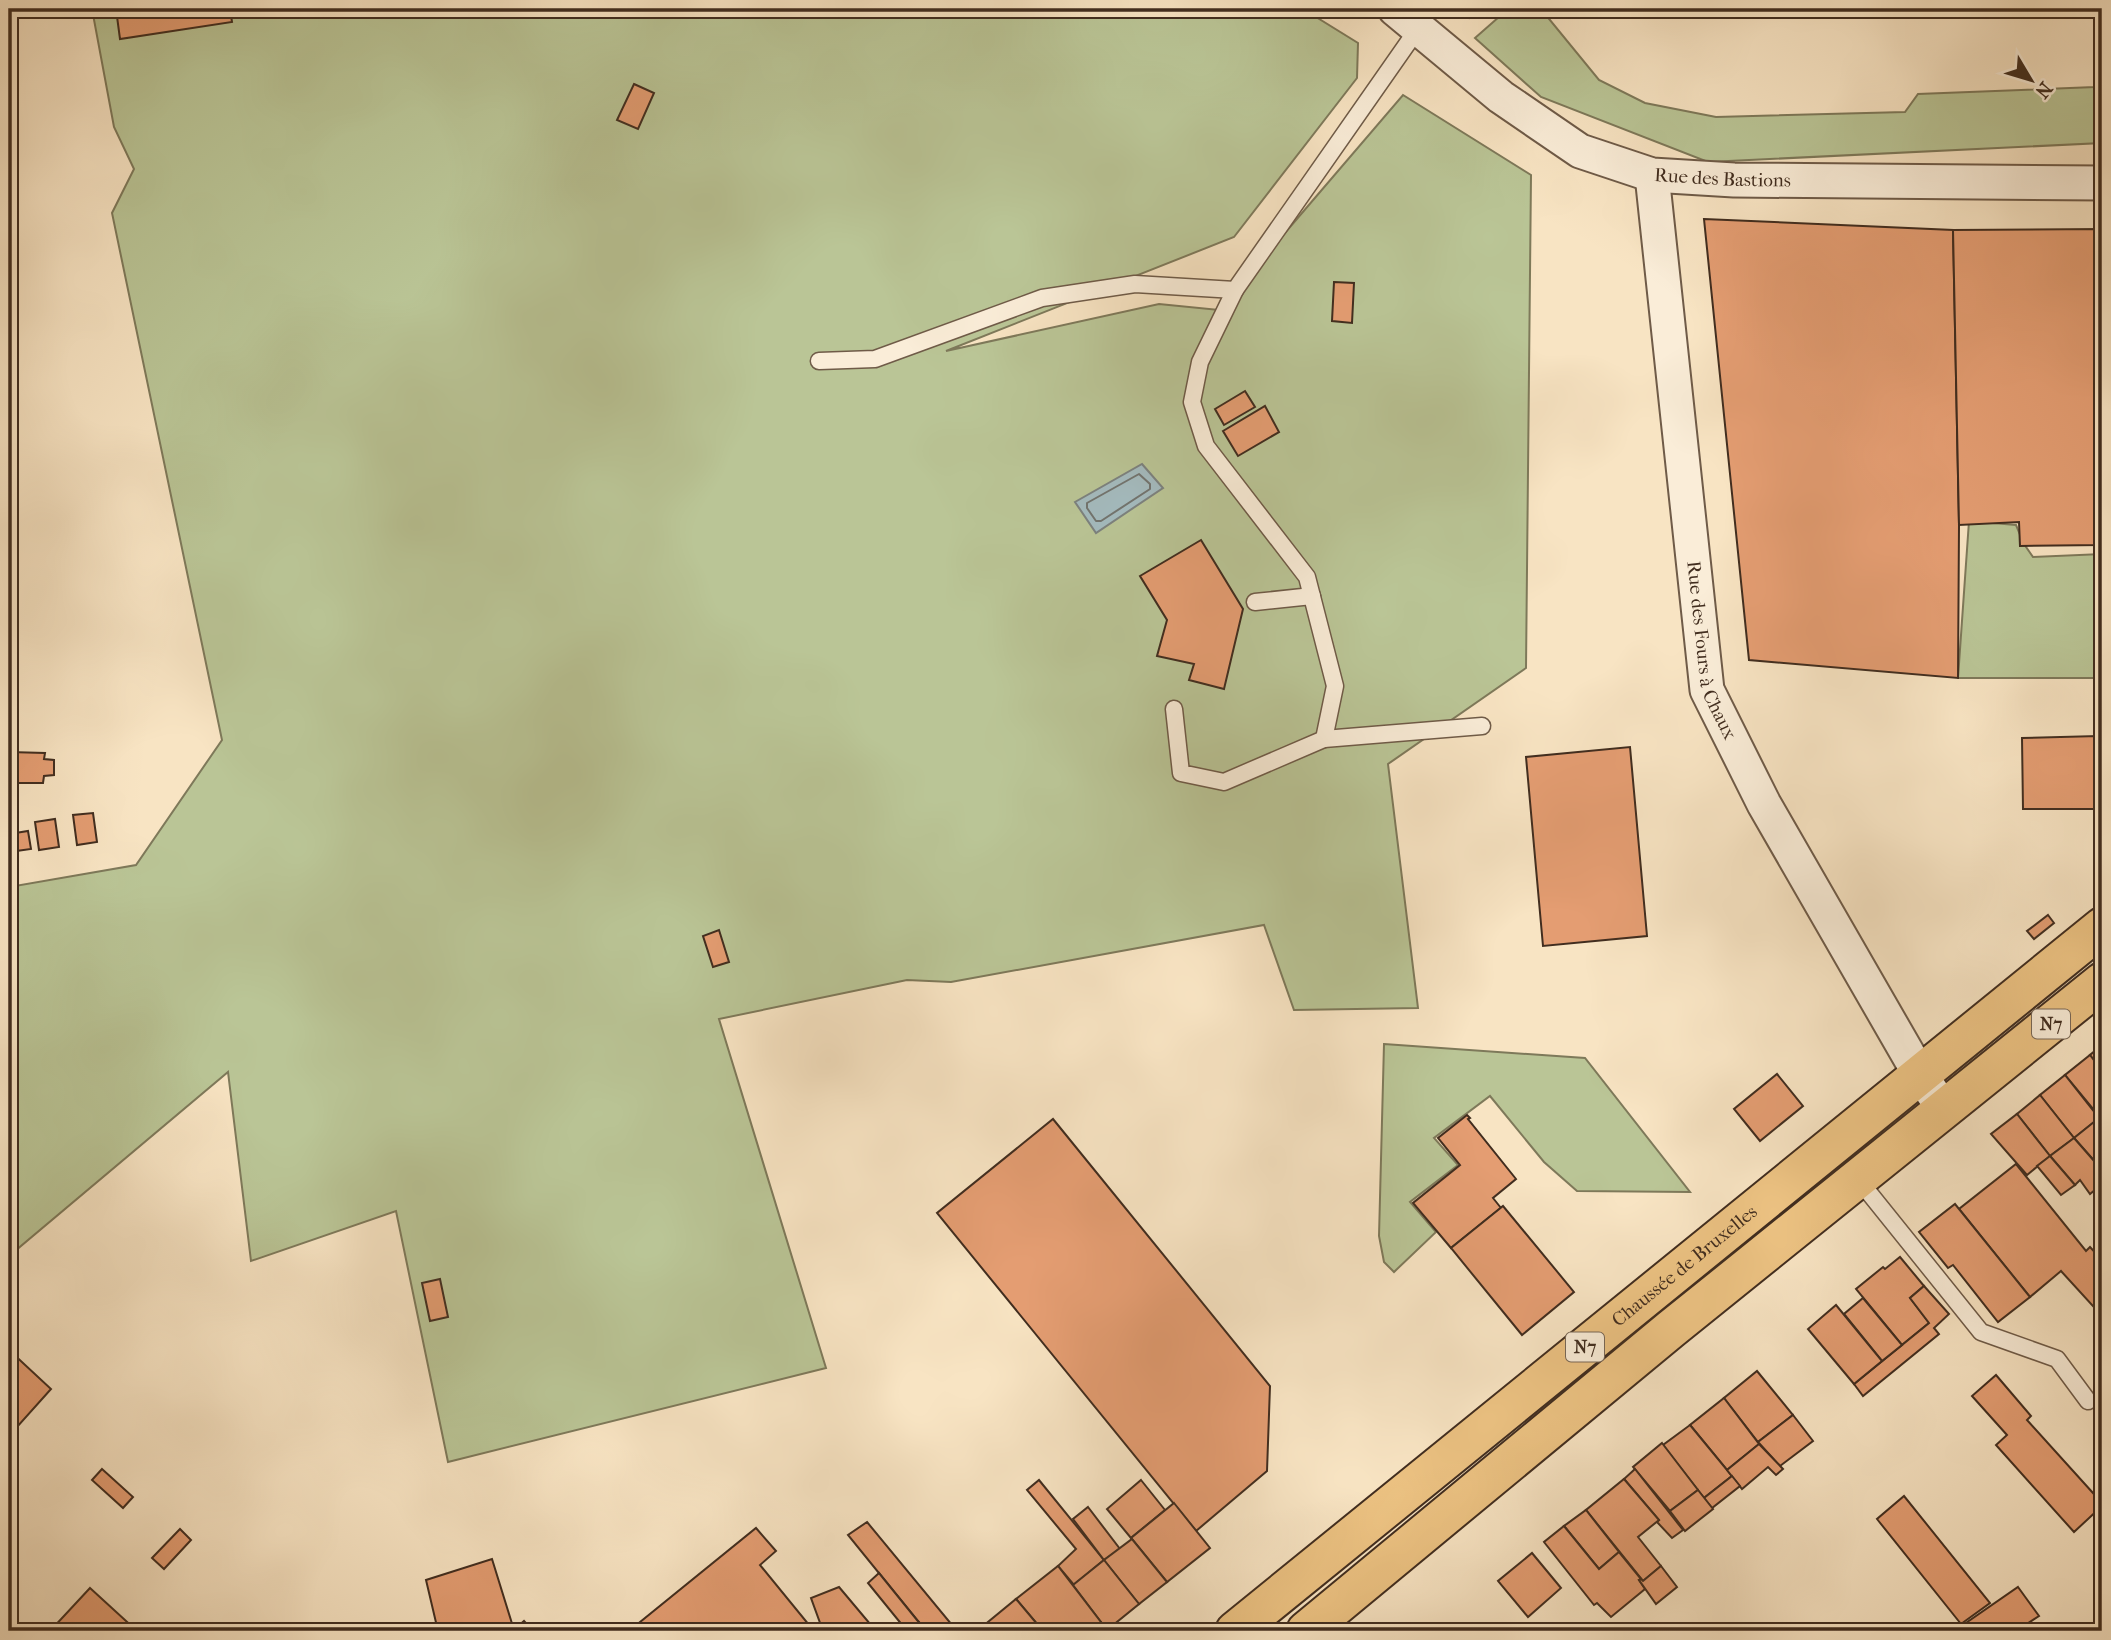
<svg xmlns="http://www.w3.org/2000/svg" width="2111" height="1640" font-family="'IM FELL French Canon',serif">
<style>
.green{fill:#bac596;stroke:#7e795a;stroke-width:2}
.water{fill:#a4bbbf;stroke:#7c827f;stroke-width:2}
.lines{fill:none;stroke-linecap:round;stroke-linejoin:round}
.shore{stroke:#72746f;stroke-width:2}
.building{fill:#e49d72;stroke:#412d1f;stroke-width:2}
.service-casing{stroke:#6f5b48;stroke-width:19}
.minor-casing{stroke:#6f5b48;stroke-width:37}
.primary-casing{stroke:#412d1f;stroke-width:42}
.service{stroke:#faedd8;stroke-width:16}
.minor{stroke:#faedd8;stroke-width:33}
.primary{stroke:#ecc282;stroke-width:38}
.labels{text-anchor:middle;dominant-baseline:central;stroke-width:6;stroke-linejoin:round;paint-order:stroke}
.shield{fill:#faedd8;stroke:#786756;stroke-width:2}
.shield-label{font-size:18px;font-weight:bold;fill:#412d1f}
.street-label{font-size:19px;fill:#412d1f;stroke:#faedd8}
</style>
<rect width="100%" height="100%" fill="#f8e4c3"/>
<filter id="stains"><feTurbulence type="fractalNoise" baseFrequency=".00286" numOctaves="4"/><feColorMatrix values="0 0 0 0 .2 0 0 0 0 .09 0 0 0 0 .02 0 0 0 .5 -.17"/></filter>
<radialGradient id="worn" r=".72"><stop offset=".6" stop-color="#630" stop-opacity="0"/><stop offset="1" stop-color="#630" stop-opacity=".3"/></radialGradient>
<g class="green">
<polygon points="92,9 1303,9 1358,43 1357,78 1234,237 946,351 1159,304 1219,310 1403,95 1531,175 1526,668 1388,764 1418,1008 1294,1010 1264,925 951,982 907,980 719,1019 826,1368 448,1462 396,1211 251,1261 228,1072 9,1256 9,887 136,865 222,740 112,213 134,169 114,127"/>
<polygon points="1508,9 1541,9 1599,80 1645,103 1716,117 1905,112 1918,94 2095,87 2098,82 2102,52 2102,143 1708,162 1541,97 1475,38"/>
<polygon points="1969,521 2016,525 2024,544 2033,557 2102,554 2102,678 1958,678"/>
<polygon points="1384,1044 1585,1058 1690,1192 1577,1191 1544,1162 1490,1096 1434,1138 1458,1165 1410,1202 1436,1232 1394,1272 1384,1262 1379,1236"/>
</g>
<polygon class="water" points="1142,464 1163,488 1096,533 1075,502"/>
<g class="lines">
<polygon class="shore" points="1139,474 1150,484 1150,489 1101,521 1096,521 1087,508 1087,503"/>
</g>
<g class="building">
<polygon points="116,9 230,9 232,22 120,39"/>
<polygon points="1457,9 1477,9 1469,18"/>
<polygon points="634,84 654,93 638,129 617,120"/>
<polygon points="1704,219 1953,230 1959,525 1958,678 1749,660"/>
<polygon points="2102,229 2102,545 2020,546 2019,522 1959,525 1953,230"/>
<polygon points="1334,282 1354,283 1352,323 1332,321"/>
<polygon points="1245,391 1255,407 1224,425 1215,409"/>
<polygon points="1265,406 1279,432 1238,456 1223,431"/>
<polygon points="1201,540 1243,609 1224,689 1189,680 1194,664 1157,656 1167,620 1140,576"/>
<polygon points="2098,736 2100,809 2023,809 2022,738"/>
<polygon points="1630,747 1647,936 1543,946 1526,757"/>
<polygon points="9,752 45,753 44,759 54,760 54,775 44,776 43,783 9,783"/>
<polygon points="93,813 97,842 77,845 73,815"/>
<polygon points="55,819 59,847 39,850 35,822"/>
<polygon points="28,831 31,849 9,852 9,834"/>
<polygon points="2048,915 2054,923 2034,939 2027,931"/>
<polygon points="719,930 729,962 713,967 703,936"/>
<polygon points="2102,1045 2102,1071 2090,1055"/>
<polygon points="2090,1055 2102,1071 2102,1111 2098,1115 2065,1075"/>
<polygon points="1777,1074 1803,1106 1760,1141 1734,1109"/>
<polygon points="2065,1075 2099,1118 2074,1138 2040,1095"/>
<polygon points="2040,1095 2074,1138 2050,1156 2017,1114"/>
<polygon points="2017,1114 2050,1156 2027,1175 1991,1134"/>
<polygon points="1467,1115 1470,1118 1468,1119 1516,1179 1493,1198 1501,1208 1451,1248 1413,1203 1460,1165 1438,1138"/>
<polygon points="2099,1118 2102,1121 2102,1162 2098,1165 2074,1138"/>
<polygon points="1053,1119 1270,1386 1267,1471 1196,1531 937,1213"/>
<polygon points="2074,1138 2102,1170 2102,1184 2090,1194 2080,1180 2075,1185 2050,1156"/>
<polygon points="2050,1156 2075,1185 2061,1195 2037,1166"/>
<polygon points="2016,1164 2086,1251 2090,1247 2102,1260 2102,1316 2061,1271 2030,1297 1959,1209"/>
<polygon points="1955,1204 2030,1297 1998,1322 1953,1265 1948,1268 1919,1232"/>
<polygon points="1503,1206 1574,1292 1522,1335 1451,1248"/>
<polygon points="1900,1257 1924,1286 1910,1298 1929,1323 1902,1345 1856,1289 1883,1267 1885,1269"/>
<polygon points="440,1279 448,1317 430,1321 422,1283"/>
<polygon points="1924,1286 1949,1314 1934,1328 1939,1334 1863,1396 1854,1384 1929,1323 1910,1298"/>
<polygon points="1863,1298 1902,1345 1882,1361 1844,1314"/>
<polygon points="1836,1305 1882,1361 1854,1384 1808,1329"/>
<polygon points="9,1350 51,1389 9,1436"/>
<polygon points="1757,1371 1793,1415 1758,1442 1724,1398"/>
<polygon points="1996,1375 2031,1416 2027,1420 2102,1503 2102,1506 2074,1532 1996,1445 2007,1435 1972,1396"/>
<polygon points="1724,1398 1759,1444 1727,1470 1690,1425"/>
<polygon points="1793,1415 1813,1441 1780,1466 1758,1442"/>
<polygon points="1690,1425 1732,1476 1704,1498 1663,1445"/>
<polygon points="1662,1443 1698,1490 1670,1511 1633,1467"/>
<polygon points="1759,1444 1783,1469 1776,1475 1768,1467 1742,1489 1727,1470"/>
<polygon points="102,1469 133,1497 123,1508 92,1480"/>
<polygon points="1635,1469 1683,1530 1672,1538 1657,1522 1659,1520 1624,1479"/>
<polygon points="1732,1476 1740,1486 1712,1508 1704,1498"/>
<polygon points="1624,1479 1659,1520 1638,1537 1661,1566 1643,1581 1586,1510"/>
<polygon points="1039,1480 1104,1560 1074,1585 1058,1566 1076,1549 1027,1490"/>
<polygon points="1141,1480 1165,1510 1131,1538 1107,1509"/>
<polygon points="1698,1490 1713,1509 1685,1531 1670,1511"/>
<polygon points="1904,1496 1990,1603 1961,1624 1877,1519"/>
<polygon points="1174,1503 1210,1548 1167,1582 1131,1538"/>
<polygon points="1088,1507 1120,1549 1104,1560 1073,1519"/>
<polygon points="1586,1510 1619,1552 1599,1569 1564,1526"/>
<polygon points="867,1522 957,1631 927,1631 917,1620 848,1535"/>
<polygon points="1564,1526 1599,1569 1619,1552 1641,1579 1639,1580 1645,1589 1611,1617 1597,1603 1594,1605 1544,1542"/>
<polygon points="756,1528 776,1551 760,1565 814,1631 629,1631"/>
<polygon points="180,1529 191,1540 164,1569 152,1558"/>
<polygon points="1132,1539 1167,1582 1139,1604 1104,1560"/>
<polygon points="1532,1553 1561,1588 1528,1617 1498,1581"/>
<polygon points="492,1559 514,1630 524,1621 533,1631 438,1631 426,1580"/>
<polygon points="1104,1560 1139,1604 1107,1630 1073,1585"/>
<polygon points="1058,1566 1107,1630 1106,1631 1043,1631 1016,1599"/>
<polygon points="1661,1566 1677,1587 1656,1604 1639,1580 1641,1579 1643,1581"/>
<polygon points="879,1573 917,1620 927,1631 907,1631 868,1583"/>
<polygon points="839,1587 876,1631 823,1631 811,1598"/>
<polygon points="2018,1587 2039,1616 2016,1631 1967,1631 1963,1625"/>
<polygon points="90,1588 137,1631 50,1631"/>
<polygon points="1016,1599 1043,1631 977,1631"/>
</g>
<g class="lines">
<defs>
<g id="service">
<polyline points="819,361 875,359 1042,298 1135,284 1235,290 1419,27"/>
<polyline points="1255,602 1312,596"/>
<polyline points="1174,709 1181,773 1224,782 1324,739 1335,686 1307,577 1206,446 1192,402 1200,362 1235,290"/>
<polyline points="1324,739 1482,726"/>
<polyline points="1858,1179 1981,1332 2057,1359 2088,1401"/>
</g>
<g id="minor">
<path id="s1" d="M1395,9L1501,97L1580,151L1652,175L1734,180L2102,183"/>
<path id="s2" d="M1652,175L1707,690L1764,804L1920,1075L1944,1109"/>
</g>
<g id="primary">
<path id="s3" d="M1235,1631L2102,927"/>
<polyline points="1306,1631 1671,1329 2102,982"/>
</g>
</defs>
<use href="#service" class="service-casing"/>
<use href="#minor" class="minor-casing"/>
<use href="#primary" class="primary-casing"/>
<use href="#service" class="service"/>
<use href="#minor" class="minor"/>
<use href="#primary" class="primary"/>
</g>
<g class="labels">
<g class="shield">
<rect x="2032" y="1009.5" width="38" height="29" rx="5"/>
<rect x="1566" y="1332.5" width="38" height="29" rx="5"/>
</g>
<g class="shield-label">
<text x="2051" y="1024">N7</text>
<text x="1585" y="1347">N7</text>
</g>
<g class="street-label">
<text stroke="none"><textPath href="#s1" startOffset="380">Rue des Bastions</textPath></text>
<text stroke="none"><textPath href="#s2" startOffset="480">Rue des Fours à Chaux</textPath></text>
<text stroke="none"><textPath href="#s3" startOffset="579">Chaussée de Bruxelles</textPath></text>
</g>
</g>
<rect width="2111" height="1640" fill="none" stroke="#f8e4c3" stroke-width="35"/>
<rect x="10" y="10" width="2090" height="1619" fill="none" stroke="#412d1f" stroke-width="3.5"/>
<rect x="18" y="18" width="2076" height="1605" fill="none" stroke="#412d1f" stroke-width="2"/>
<g transform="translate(2031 80) rotate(128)" stroke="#faedd8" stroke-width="5" paint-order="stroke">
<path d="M0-5L12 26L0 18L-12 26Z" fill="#412d1f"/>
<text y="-10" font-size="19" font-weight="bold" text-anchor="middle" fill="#412d1f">N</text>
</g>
<rect width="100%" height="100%" filter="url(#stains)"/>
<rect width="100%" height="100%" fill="url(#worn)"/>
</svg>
